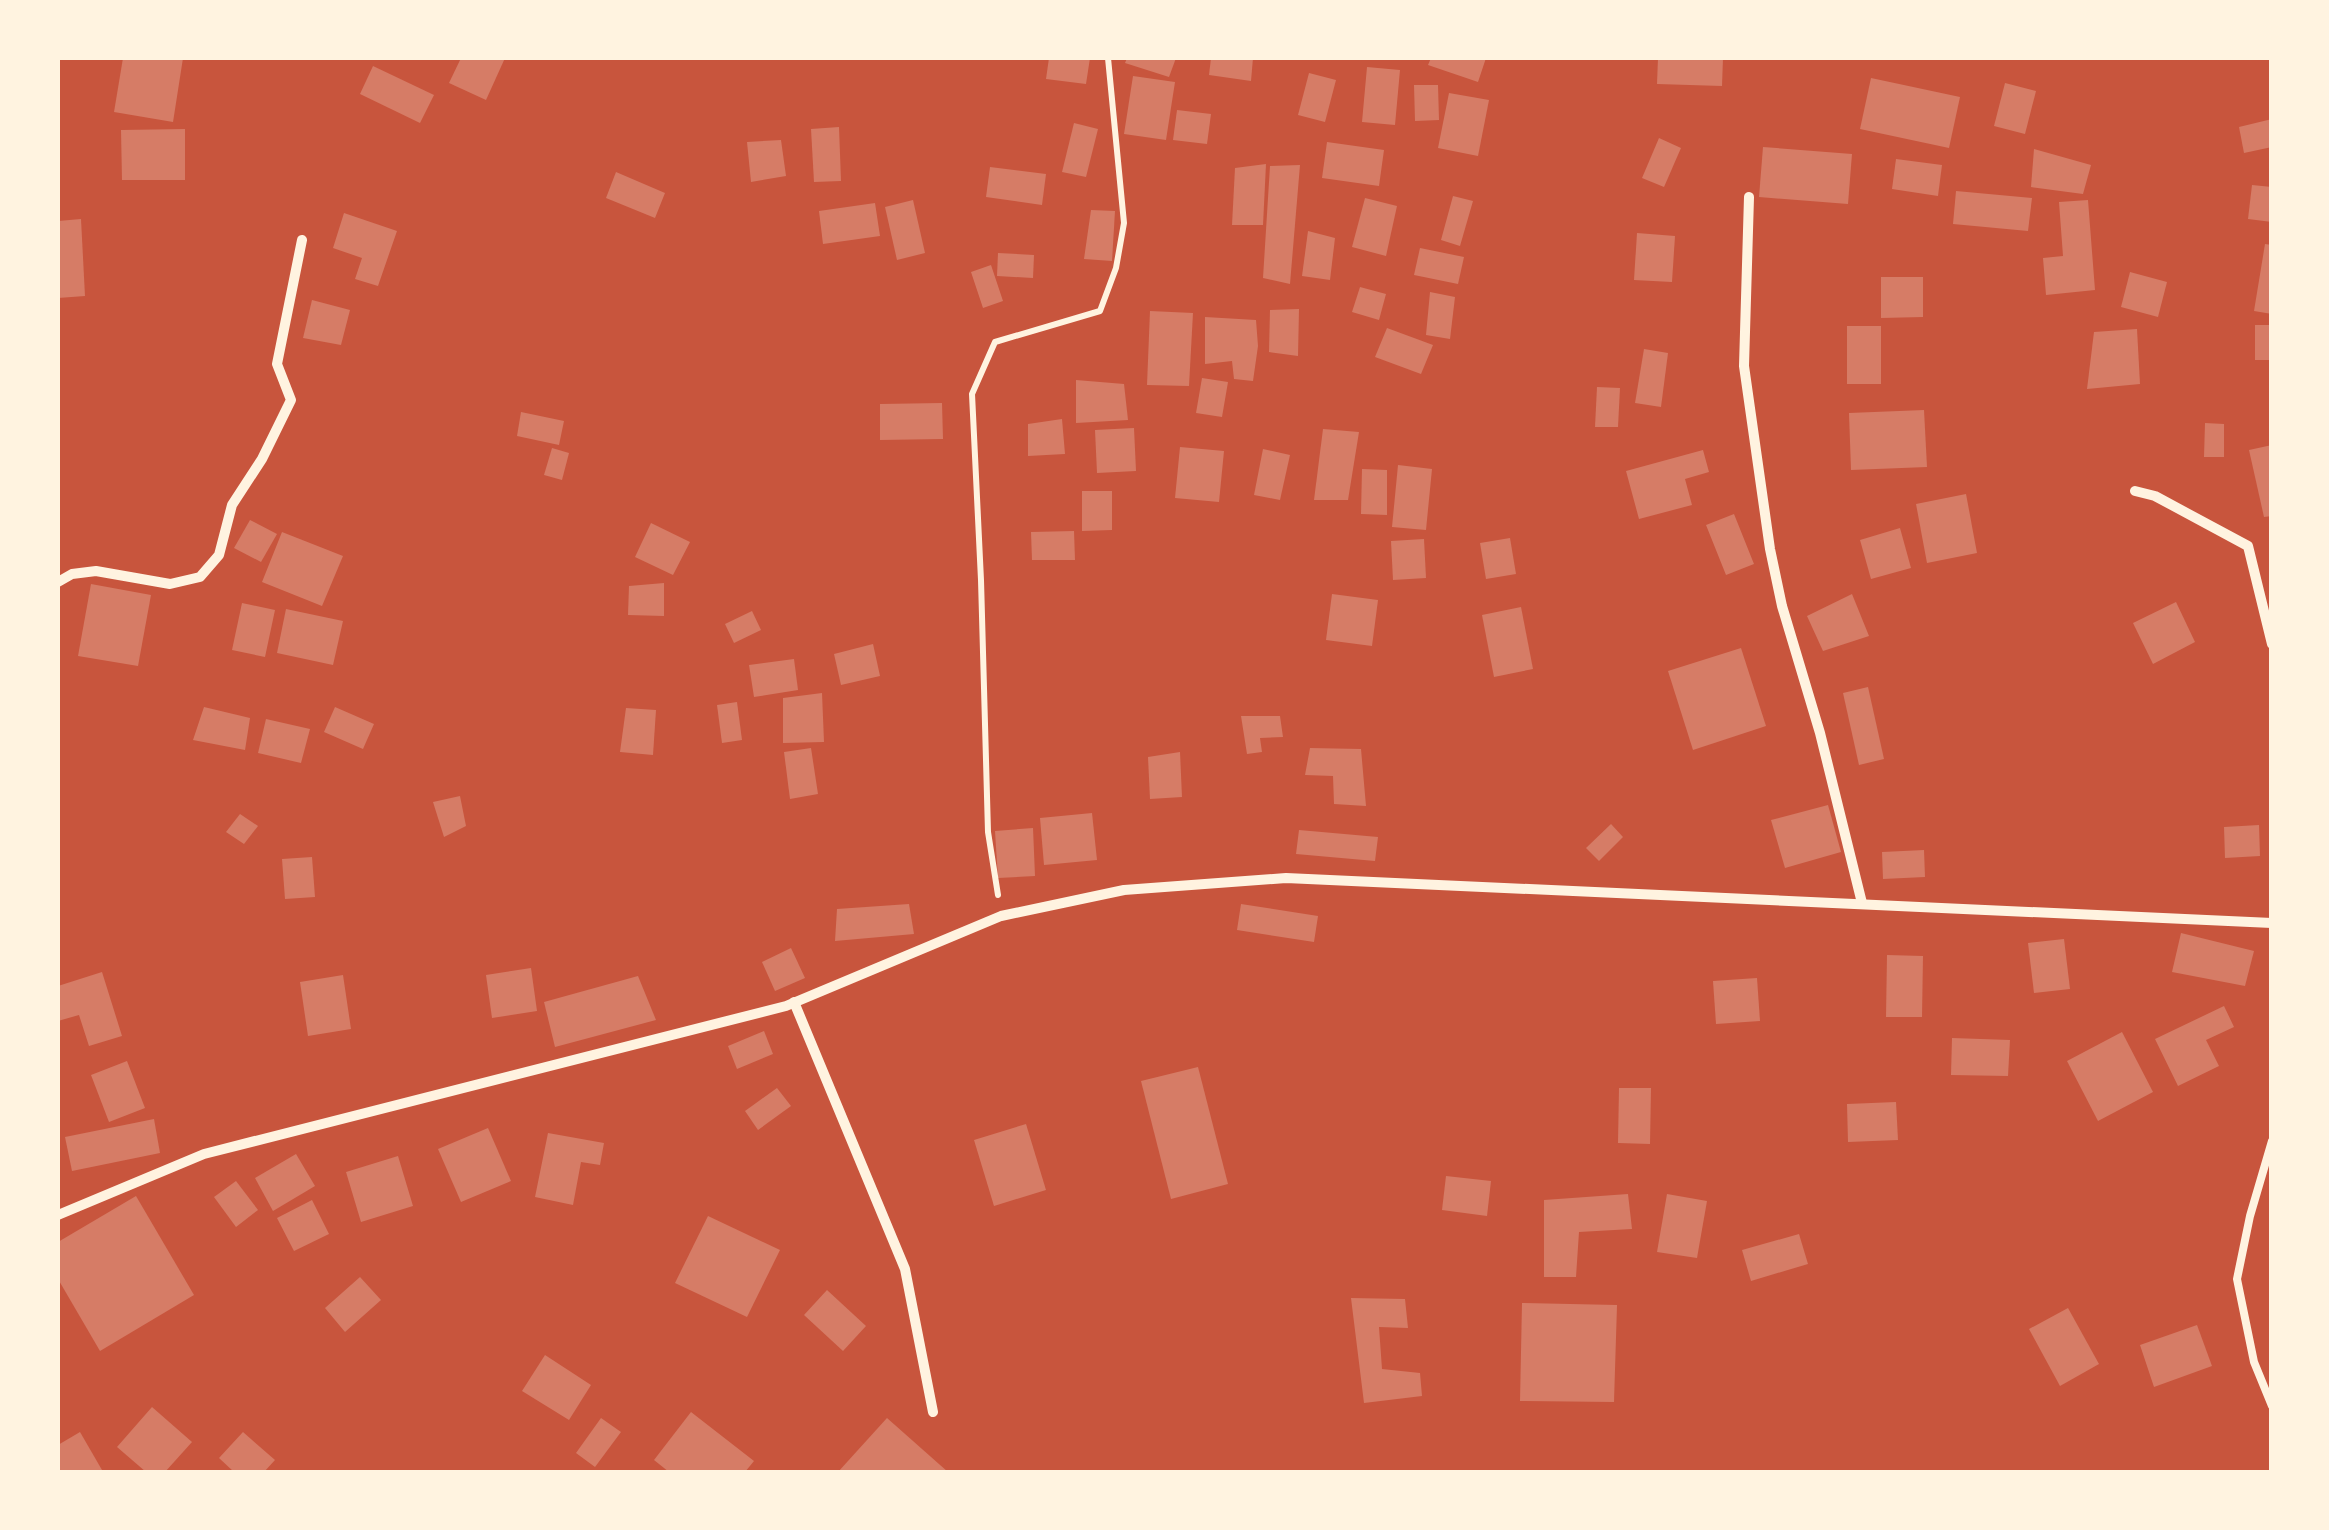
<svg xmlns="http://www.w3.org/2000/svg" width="2329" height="1530" font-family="Mulish,sans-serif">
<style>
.building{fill:#d67c66}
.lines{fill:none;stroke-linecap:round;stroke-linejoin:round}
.path{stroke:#fff3e0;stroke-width:6}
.service{stroke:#fff3e0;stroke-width:8}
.minor{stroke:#fff3e0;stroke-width:10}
</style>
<rect width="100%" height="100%" fill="#c8553d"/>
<g class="building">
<polygon points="123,58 183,58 173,122 114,112"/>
<polygon points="461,58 505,58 486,100 449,83"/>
<polygon points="1049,58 1090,58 1086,84 1046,79"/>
<polygon points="1127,58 1176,58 1169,77 1125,63"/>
<polygon points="1211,58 1253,58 1251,81 1209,75"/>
<polygon points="1431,58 1486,58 1478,82 1428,65"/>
<polygon points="1658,58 1723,58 1722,86 1657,84"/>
<polygon points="373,66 434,95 420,123 360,94"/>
<polygon points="1367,67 1400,70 1395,125 1362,122"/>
<polygon points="1309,73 1336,80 1325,122 1298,115"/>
<polygon points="1133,76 1175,82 1166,140 1124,134"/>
<polygon points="1871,78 1960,97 1949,148 1860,129"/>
<polygon points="2005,83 2036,91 2025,134 1994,126"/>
<polygon points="1414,85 1438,85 1439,120 1415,121"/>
<polygon points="1449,93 1489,100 1478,156 1438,148"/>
<polygon points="1177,110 1211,114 1207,144 1173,140"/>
<polygon points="2272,119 2272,147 2244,153 2239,127"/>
<polygon points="1074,123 1098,129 1086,177 1062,172"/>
<polygon points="839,127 841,181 814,182 811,129"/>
<polygon points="185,129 185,180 122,180 121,130"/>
<polygon points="1659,138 1681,148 1664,187 1642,178"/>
<polygon points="781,140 786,176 751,182 747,142"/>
<polygon points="1327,142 1384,150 1379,186 1322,178"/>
<polygon points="1763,147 1852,154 1848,204 1759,197"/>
<polygon points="2034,149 2091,165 2083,194 2031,187"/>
<polygon points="1896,159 1942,165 1938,196 1892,189"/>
<polygon points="1266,164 1263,225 1232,225 1235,168"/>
<polygon points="1300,165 1290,284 1263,278 1270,166"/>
<polygon points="990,167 1046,174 1042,205 986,197"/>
<polygon points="616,172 665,193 655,218 606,198"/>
<polygon points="2252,185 2272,187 2272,222 2248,219"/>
<polygon points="1956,191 2032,198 2028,231 1953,224"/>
<polygon points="1453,196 1473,201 1460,246 1441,240"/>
<polygon points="1365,198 1397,206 1386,256 1352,247"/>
<polygon points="913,200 925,253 897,260 885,207"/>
<polygon points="2088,200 2095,290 2046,295 2043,258 2063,256 2059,202"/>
<polygon points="875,203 880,236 823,244 819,211"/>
<polygon points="1091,210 1115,211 1112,261 1084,259"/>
<polygon points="344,213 397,231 378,286 355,279 362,258 333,248"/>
<polygon points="81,219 85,296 58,298 58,221"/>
<polygon points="1308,231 1335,238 1330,280 1302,276"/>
<polygon points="1637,233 1675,236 1672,282 1634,280"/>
<polygon points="2265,244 2272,245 2272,314 2254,311"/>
<polygon points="1420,248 1464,257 1458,284 1414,275"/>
<polygon points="998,253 1034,255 1033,278 997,276"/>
<polygon points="991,265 1003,301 983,308 971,272"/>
<polygon points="2130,272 2167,282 2158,317 2121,307"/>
<polygon points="1881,277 1923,277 1923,317 1881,318"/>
<polygon points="1360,287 1386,294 1379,320 1352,312"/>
<polygon points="1430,292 1455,297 1450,339 1426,335"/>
<polygon points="312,300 350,310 341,345 303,338"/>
<polygon points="1299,309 1298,356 1269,352 1270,310"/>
<polygon points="1150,311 1193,313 1189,386 1147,385"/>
<polygon points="1205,317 1256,320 1258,346 1253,381 1234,379 1232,361 1205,364"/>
<rect x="2255" y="325" width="17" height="35"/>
<rect x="1847" y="326" width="34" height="58"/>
<polygon points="1387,328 1433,345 1421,374 1375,357"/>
<polygon points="2137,329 2140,384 2087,389 2094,332"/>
<polygon points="1644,349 1668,353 1661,407 1635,403"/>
<polygon points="1202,378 1228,382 1222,417 1196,413"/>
<polygon points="1076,380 1124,384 1128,420 1076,423"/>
<polygon points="1597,387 1620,388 1618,427 1595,427"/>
<polygon points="942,403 943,439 880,440 880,404"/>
<polygon points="1924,410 1927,467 1851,470 1849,413"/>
<polygon points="521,412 564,421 559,445 517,436"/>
<polygon points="1062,419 1065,454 1028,456 1028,424"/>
<polygon points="2205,423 2224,424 2224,457 2204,457"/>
<polygon points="1134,428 1136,471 1097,473 1095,430"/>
<polygon points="1323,429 1359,432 1348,500 1314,500"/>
<polygon points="2272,445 2272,516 2264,517 2249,450"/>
<polygon points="1180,447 1224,451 1219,502 1175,498"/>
<polygon points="552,448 569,453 562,480 544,475"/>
<polygon points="1263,449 1290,455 1280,500 1254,495"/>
<polygon points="1703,450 1709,472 1685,479 1692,505 1639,519 1626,471"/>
<polygon points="1398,465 1432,469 1426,530 1392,527"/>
<polygon points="1362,469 1387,470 1387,515 1361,514"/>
<polygon points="1082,491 1112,491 1112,530 1082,531"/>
<polygon points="1966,494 1977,553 1927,563 1916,504"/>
<polygon points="1734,514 1754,564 1726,575 1706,525"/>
<polygon points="250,520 277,534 261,562 234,548"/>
<polygon points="651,523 690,542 673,575 635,557"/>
<polygon points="1900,528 1911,568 1871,579 1860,540"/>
<polygon points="1074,531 1075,560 1032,560 1031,532"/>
<polygon points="282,532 343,556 322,606 262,582"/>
<polygon points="1510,538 1516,574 1486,579 1480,543"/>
<polygon points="1424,539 1426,578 1393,580 1391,541"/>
<polygon points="664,583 664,616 628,615 629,586"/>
<polygon points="91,584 151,595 138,666 78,656"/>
<polygon points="1332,594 1378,600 1372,646 1326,640"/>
<polygon points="1852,594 1869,636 1823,651 1807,616"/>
<polygon points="2176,602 2195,642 2153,664 2133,623"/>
<polygon points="242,603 275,610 265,657 232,650"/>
<polygon points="1521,607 1533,669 1494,677 1482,615"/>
<polygon points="286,609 343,621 333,665 277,653"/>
<polygon points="752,611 761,630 734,643 725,624"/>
<polygon points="873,644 880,676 841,685 834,654"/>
<polygon points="1741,648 1766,726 1693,750 1668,671"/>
<polygon points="794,659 798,690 754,697 749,665"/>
<polygon points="1868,687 1884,759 1859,765 1843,693"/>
<polygon points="822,693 824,742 783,743 783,698"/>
<polygon points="737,702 742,740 722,743 717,705"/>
<polygon points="204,707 250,718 245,750 193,740"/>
<polygon points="335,707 374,724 363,749 324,732"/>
<polygon points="626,708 656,710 653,755 620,752"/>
<polygon points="1241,716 1280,716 1283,737 1260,738 1262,752 1247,754"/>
<polygon points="266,719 310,729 301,763 258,753"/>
<polygon points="811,748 818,794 790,799 784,752"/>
<polygon points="1310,748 1361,749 1366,806 1334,804 1333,776 1305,775"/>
<polygon points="1180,752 1182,797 1150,799 1148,757"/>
<polygon points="460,796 466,826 444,837 433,802"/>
<polygon points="1828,805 1841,852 1785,868 1771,820"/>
<polygon points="1092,813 1097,860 1044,865 1040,818"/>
<polygon points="240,814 258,826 244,844 226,832"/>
<polygon points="1611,824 1623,837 1599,861 1586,848"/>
<polygon points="2259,825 2260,856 2225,858 2224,827"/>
<polygon points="1033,828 1035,876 998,878 995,831"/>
<polygon points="1299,830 1378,837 1375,861 1296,854"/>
<polygon points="1924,850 1925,877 1883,879 1882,852"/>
<polygon points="312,857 315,897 285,899 282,859"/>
<polygon points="909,904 914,934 835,941 837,909"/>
<polygon points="1241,904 1318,916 1314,942 1237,930"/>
<polygon points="2181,933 2254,951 2245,986 2172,972"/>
<polygon points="2064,939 2070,989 2034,993 2028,943"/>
<polygon points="791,948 805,978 775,991 762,962"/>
<polygon points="1887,955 1923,956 1922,1017 1886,1017"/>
<polygon points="531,968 537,1011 492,1018 486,975"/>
<polygon points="102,972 122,1036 89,1046 79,1015 58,1021 58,986"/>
<polygon points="343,975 351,1029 308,1036 300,982"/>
<polygon points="638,976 656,1020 555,1047 544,1002"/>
<polygon points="1757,978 1760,1021 1716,1024 1713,981"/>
<polygon points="2224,1006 2234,1027 2206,1040 2219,1066 2178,1086 2155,1039"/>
<polygon points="764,1031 773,1054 737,1069 728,1046"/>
<polygon points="2122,1032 2153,1092 2098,1121 2067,1061"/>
<polygon points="1952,1038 2010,1040 2008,1076 1951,1075"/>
<polygon points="127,1061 145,1108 109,1122 91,1075"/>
<polygon points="1198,1067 1228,1184 1171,1199 1141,1081"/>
<polygon points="777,1088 791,1106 758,1130 745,1111"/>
<polygon points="1619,1088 1651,1088 1650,1144 1618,1143"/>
<polygon points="1896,1102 1898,1140 1848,1142 1847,1104"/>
<polygon points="154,1119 160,1153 72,1171 65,1137"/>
<polygon points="1026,1124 1046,1190 994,1206 974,1140"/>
<polygon points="488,1128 511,1181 461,1202 438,1149"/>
<polygon points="548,1133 604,1143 600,1165 581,1162 573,1205 535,1197"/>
<polygon points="296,1154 315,1186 273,1211 255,1178"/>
<polygon points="398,1156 413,1206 361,1222 346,1172"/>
<polygon points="1446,1176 1491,1181 1487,1216 1442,1210"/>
<polygon points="236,1181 258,1210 236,1227 214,1197"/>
<polygon points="1628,1194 1632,1229 1579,1232 1576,1277 1544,1277 1544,1200"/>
<polygon points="1667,1194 1707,1201 1697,1258 1657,1252"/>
<polygon points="136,1196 194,1295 100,1351 58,1279 58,1242"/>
<polygon points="312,1200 329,1234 294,1251 277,1218"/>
<polygon points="708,1216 780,1250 747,1317 675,1283"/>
<polygon points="1799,1234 1808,1264 1751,1281 1742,1250"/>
<polygon points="360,1277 381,1300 345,1332 325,1308"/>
<polygon points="827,1290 866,1326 843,1351 804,1315"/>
<polygon points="1351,1298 1405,1299 1408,1328 1379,1327 1382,1369 1420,1373 1422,1396 1364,1403"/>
<polygon points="1522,1303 1617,1305 1614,1402 1520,1401"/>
<polygon points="2068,1308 2099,1364 2060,1386 2029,1329"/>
<polygon points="2197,1325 2212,1366 2154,1387 2140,1345"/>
<polygon points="545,1355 591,1385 569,1420 522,1391"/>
<polygon points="152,1407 192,1442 165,1472 146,1472 117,1447"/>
<polygon points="691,1412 754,1461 745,1472 669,1472 654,1460"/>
<polygon points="601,1418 621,1432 595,1467 576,1453"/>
<polygon points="887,1418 948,1472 838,1472"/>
<polygon points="80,1432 102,1470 58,1472 58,1445"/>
<polygon points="243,1432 275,1460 264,1472 234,1472 219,1458"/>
</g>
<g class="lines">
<polyline class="path" points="998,895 988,832 981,580 972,394 995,342 1100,311 1116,268 1124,223 1108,58"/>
<polyline class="service" points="2272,1141 2250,1216 2237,1279 2254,1362 2272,1406"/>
<g class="minor">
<polyline points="1749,197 1744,366 1770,549 1782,606 1820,733 1862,903"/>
<polyline points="2135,491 2155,496 2248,546 2272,644"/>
<polyline points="58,582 72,574 96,571 170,584 200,577 219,555 232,505 262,459 291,400 277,364 302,240"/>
<polyline points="794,1002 905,1269 933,1412"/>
<polyline points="58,1215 204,1154 786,1006 1001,916 1124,890 1286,878 2272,923"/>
</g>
</g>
<rect width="2329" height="1530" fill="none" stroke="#fff3e0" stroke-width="120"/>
</svg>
